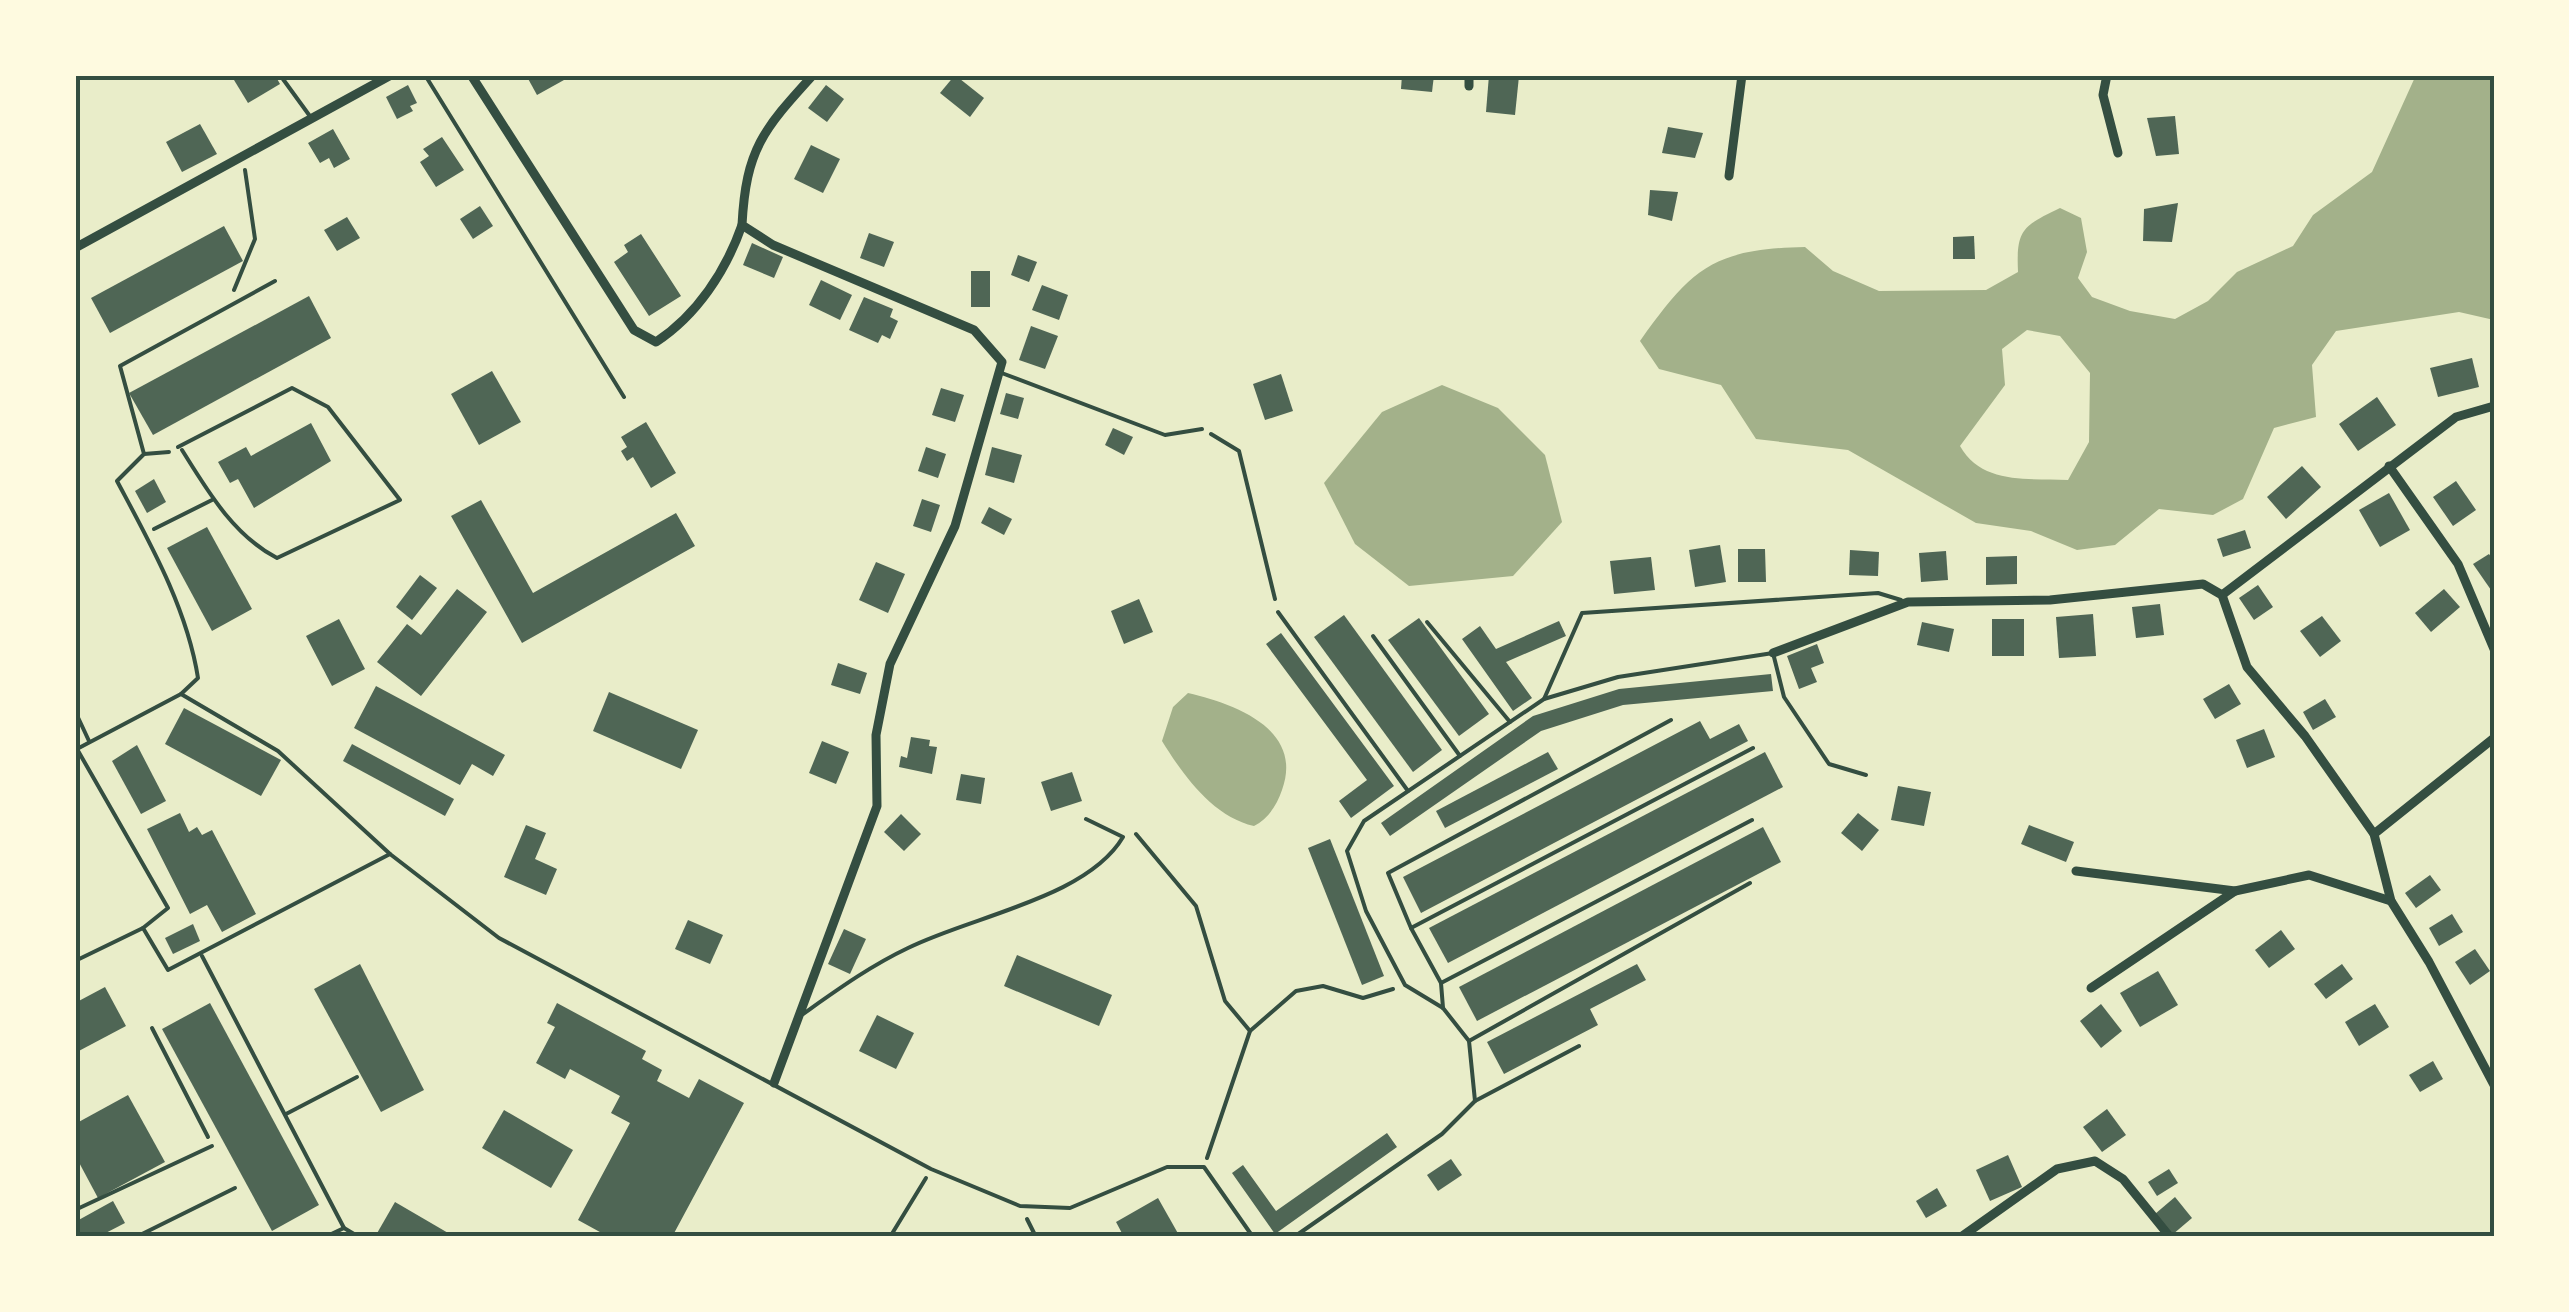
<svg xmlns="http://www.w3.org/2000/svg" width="2569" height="1312" font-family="Overpass,sans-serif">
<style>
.water{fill:#a3b18a;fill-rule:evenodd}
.building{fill:#4f6655}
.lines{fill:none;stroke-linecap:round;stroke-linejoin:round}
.path{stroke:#344e41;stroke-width:4}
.service{stroke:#344e41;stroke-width:4}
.minor{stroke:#344e41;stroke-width:9}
.neatline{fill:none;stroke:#344e41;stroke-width:4}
</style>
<rect width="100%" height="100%" fill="#e9edc9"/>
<g class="water">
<path d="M2416,75H2494V320L2459,312L2336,331L2312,365L2316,417L2274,428L2243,499L2213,515L2159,509L2115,545L2077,550L2031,531L1976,523L1848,450L1756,439L1721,385L1659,369L1640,341C1692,268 1713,249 1805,247L1833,271L1879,291L1986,290L2018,272C2016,229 2023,226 2060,208L2081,218L2087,252L2078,278L2092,297L2130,311L2175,319L2208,301L2237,272L2293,246L2313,215L2372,172ZM2027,330L2060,336L2090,373L2089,442L2068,480C2028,478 1982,485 1960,446L2005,385L2002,349Z"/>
<polygon points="1442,385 1498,408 1545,455 1562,522 1513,576 1409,586 1355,544 1324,483 1382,412"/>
<path d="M1188,693C1235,704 1304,729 1282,790C1277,805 1268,819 1254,826C1213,817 1183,775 1162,741L1173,707Z"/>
</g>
<g class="building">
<polygon points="242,75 275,75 280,84 248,103 234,80"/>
<polygon points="526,75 573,75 537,95"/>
<polygon points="955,75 984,98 970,117 940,93"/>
<polygon points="1402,75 1434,75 1432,92 1401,89"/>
<polygon points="1489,75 1519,76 1515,115 1486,112"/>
<polygon points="408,85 417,103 410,106 413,111 397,119 386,97"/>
<polygon points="826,85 844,99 827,122 808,108"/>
<polygon points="2175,116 2179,154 2156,156 2147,118"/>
<polygon points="200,124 217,154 182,172 166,142"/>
<polygon points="1668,127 1703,133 1695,158 1662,153"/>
<polygon points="333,129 350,159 334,168 329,158 320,163 308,143"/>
<polygon points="442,137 464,170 436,187 420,162 429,156 423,149"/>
<polygon points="811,145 840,159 823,193 794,179"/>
<polygon points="1650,190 1678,192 1672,221 1648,215"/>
<polygon points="2178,203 2172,242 2143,241 2144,209"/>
<polygon points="480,206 493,226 473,239 460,219"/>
<polygon points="347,217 360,238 337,251 324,230"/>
<polygon points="224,226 243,261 110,333 91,298"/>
<polygon points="869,233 894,242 884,267 860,258"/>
<polygon points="641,234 681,296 649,316 614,262 628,252 624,245"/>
<polygon points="1974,236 1975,259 1953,259 1953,237"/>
<polygon points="752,243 783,257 774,278 743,265"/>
<polygon points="1018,255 1037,262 1029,282 1011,275"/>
<rect x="971" y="271" width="19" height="36"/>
<polygon points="821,280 852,295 840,320 809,305"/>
<polygon points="1042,285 1068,295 1059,320 1032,310"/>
<polygon points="309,296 331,338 153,435 129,393"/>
<polygon points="864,297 893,309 890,317 898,321 890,339 882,335 878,343 849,330"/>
<polygon points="1031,326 1058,336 1045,369 1019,360"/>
<polygon points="2472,358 2479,387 2438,397 2430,368"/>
<polygon points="492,371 521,422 479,445 451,394"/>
<polygon points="1281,374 1293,411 1265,420 1253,384"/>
<polygon points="941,388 964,395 955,422 932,415"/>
<polygon points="1006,393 1024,398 1018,419 1000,414"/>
<polygon points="2377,397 2396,425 2358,451 2339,424"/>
<polygon points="646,422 676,473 651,488 633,457 627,461 621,451 627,447 621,437"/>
<polygon points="311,423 331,461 254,508 238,479 230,483 218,462 246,447 251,456"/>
<polygon points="1113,428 1133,437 1124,455 1105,445"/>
<polygon points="926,447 946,454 938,478 918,471"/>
<polygon points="992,447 1022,455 1014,483 985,475"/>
<polygon points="2302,466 2321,487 2286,519 2267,497"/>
<polygon points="154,479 166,502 147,513 135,491"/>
<polygon points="2456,481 2476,510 2453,526 2433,497"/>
<polygon points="2389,493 2410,530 2380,547 2359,510"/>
<polygon points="922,499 940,505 931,532 913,526"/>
<polygon points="481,500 533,593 676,513 695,546 522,643 451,516"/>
<polygon points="989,507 1012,519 1004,535 981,523"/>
<polygon points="207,527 252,609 212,631 167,548"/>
<polygon points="2245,530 2251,548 2223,557 2217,539"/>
<polygon points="1720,545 1726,582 1695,587 1689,550"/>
<polygon points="1738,549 1765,549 1766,582 1738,582"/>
<polygon points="1850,550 1879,552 1878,576 1849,575"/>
<polygon points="1946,551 1948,580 1921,582 1919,553"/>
<polygon points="2489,554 2494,561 2491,590 2473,564"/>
<polygon points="2017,556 2017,584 1986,585 1986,557"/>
<polygon points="1651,557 1655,590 1614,594 1610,561"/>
<polygon points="876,562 905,574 888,613 859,600"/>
<polygon points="420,575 437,588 412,620 396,607"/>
<polygon points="2258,585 2273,607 2254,620 2239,598"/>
<polygon points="457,589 487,612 421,696 377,662 407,624 421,635"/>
<polygon points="2444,589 2460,607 2431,632 2415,613"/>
<polygon points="1139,599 1153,632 1124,644 1111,611"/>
<polygon points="2160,604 2164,635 2136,638 2132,607"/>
<polygon points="2093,614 2096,656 2059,658 2056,617"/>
<polygon points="1344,615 1442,750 1413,772 1314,637"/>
<polygon points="2322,616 2341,641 2320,657 2300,631"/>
<polygon points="1419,618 1489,714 1459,736 1388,640"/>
<polygon points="339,619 365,669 332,686 306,636"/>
<rect x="1992" y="619" width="32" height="37"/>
<polygon points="1559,621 1566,636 1506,662 1532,698 1513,711 1462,639 1480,626 1496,649"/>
<polygon points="1922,622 1954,629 1949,652 1917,645"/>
<polygon points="1281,633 1394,786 1351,818 1339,801 1367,780 1266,644"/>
<polygon points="1817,644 1824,663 1811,668 1817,682 1799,689 1787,656"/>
<polygon points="838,663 867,673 860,694 831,685"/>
<polygon points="1771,674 1773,691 1623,705 1541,731 1390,836 1381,823 1533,716 1619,689"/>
<polygon points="2229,684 2241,704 2215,719 2203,699"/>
<polygon points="376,686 505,755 493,776 472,764 460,785 354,728"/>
<polygon points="609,692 698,730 681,769 593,731"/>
<polygon points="2325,699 2336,717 2313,730 2303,712"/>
<polygon points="184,708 281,760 261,796 165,744"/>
<polygon points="1700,721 1710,739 1739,724 1748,741 1421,913 1403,877"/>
<polygon points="2264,729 2275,757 2247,768 2236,740"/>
<polygon points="911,737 930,740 929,746 937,747 932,774 899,767 901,756 907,758"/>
<polygon points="822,741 849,752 836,784 809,773"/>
<polygon points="352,744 454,799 445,816 343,761"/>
<polygon points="137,745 166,801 141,814 112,761"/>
<polygon points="1548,752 1558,769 1445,828 1436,811"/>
<polygon points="1765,752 1783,787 1448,963 1429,928"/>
<polygon points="1072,772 1082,801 1051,811 1041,782"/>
<polygon points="961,774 985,778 981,804 956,800"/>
<polygon points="1898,786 1931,792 1924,826 1891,820"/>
<polygon points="180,813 189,832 197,827 202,835 212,830 256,914 222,932 207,905 190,914 147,829"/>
<polygon points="1858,813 1879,830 1862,851 1841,833"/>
<polygon points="901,814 921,834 904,851 884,832"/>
<polygon points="526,825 546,833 535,859 557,869 546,895 504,877"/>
<polygon points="2029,825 2074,842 2066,862 2021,844"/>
<polygon points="1763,827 1781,862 1477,1021 1459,987"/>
<polygon points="1330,839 1384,976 1362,985 1308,848"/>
<polygon points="2430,875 2441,890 2416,908 2405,893"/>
<polygon points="2452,914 2463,932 2439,946 2429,928"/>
<polygon points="688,920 723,935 710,964 675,949"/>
<polygon points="193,924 200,941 173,954 165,938"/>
<polygon points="844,929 866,939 850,974 828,964"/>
<polygon points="2281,930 2295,949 2269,968 2255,950"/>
<polygon points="2475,949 2490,971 2470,985 2455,962"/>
<polygon points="1017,955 1112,995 1099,1026 1004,986"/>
<polygon points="360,964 424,1090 381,1112 314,989"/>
<polygon points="1637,964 1646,980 1590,1009 1598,1025 1504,1074 1487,1042"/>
<polygon points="2342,964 2353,979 2326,999 2314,984"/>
<polygon points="2158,971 2178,1005 2140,1027 2120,993"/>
<polygon points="105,987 126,1026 75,1053 75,1003"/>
<polygon points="210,1003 319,1205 272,1231 162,1029"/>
<polygon points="557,1003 646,1051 642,1059 662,1070 657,1081 689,1098 699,1079 744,1103 672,1237 609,1237 578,1220 630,1123 611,1113 620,1096 570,1069 565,1079 536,1063 555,1027 547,1023"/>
<polygon points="2101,1004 2122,1031 2101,1048 2080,1021"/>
<polygon points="2375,1004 2389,1027 2359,1046 2345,1022"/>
<polygon points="877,1015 914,1033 896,1069 859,1051"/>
<polygon points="2433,1061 2443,1079 2420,1092 2409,1075"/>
<polygon points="128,1095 165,1162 98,1198 75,1155 75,1124"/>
<polygon points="2107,1109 2126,1135 2102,1152 2083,1127"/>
<polygon points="504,1110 573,1150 551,1188 482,1148"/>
<polygon points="1387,1133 1397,1147 1275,1234 1232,1173 1243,1165 1276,1211"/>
<polygon points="2008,1155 2022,1187 1990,1201 1976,1170"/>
<polygon points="1451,1159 1462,1175 1438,1191 1427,1175"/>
<polygon points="2169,1169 2178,1183 2157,1196 2148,1182"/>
<polygon points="1937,1188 1947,1206 1926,1218 1916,1201"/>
<polygon points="2175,1197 2192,1218 2172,1235 2155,1214"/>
<polygon points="1158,1198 1180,1237 1124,1237 1116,1222"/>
<polygon points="113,1201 125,1223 98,1237 81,1237 75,1222"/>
<polygon points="395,1202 455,1237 376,1235"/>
</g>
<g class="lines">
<g class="path">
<polyline points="234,290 255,239 245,170"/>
<polyline points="1211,434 1239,451 1275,599"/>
<path d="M178,447L292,388L328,407L400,500L277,558C233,535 207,490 182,450"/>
<polyline points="154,529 212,500"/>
<polyline points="1136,834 1196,906 1225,1001 1250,1031"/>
<polyline points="152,1028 208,1137"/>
<polyline points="1207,1158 1250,1031 1296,991 1323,986 1363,998 1393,989"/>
<polyline points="1027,1219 1036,1237"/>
<polyline points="890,1237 926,1178"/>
</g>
<g class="service">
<polyline points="280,75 312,119"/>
<polyline points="425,75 624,397"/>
<polyline points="999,372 1165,435 1202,429"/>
<polyline points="144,454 169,452"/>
<polyline points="1278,612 1408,791"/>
<polyline points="1427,622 1510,722"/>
<polyline points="1373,636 1460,756"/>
<polyline points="181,694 278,751 390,854 499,938 931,1169 1020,1206 1070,1208 1167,1167 1204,1167 1253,1237"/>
<polyline points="1544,699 1582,613 1878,593 1901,600"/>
<polyline points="75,711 89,741"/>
<path d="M75,750L181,694L198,678C187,608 150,543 117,481L144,454L120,366L275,281"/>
<polyline points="143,928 168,970 390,854"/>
<polyline points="1411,928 1753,748"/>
<polyline points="202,956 344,1228 359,1237"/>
<polyline points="75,961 143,928 168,908 77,749"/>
<polyline points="1441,983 1411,928 1388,873 1671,720"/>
<polyline points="1443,1008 1441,983 1752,820"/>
<path d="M803,1014C837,990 870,966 908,948C972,916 1087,898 1123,837L1086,819"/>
<polyline points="1469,1041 1750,883"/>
<polyline points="1475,1101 1469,1041 1443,1008 1405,985 1366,911 1347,851 1364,821 1544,699 1618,677 1773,653 1784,697 1829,764 1866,775"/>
<polyline points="286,1114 357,1077"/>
<polyline points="75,1210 212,1146"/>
<polyline points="75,1227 80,1237"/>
<polyline points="136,1237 235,1188"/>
<polyline points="325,1237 344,1228"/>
<polyline points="1294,1237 1442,1134 1475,1101 1579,1046"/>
</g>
<g class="minor">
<path d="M471,75L634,330L656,342C697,315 726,271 742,225"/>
<polyline points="2107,75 2103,95 2118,153"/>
<polyline points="1469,86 1469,75"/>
<polyline points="1729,176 1742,75"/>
<polyline points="75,248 391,75"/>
<polyline points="2389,466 2458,564 2494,649"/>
<polyline points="2222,595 2456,417 2494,406"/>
<polyline points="1773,653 1908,602 2050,600 2203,584 2222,595 2247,667 2305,736 2374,834 2391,901 2429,962 2494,1085"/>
<polyline points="2374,834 2494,738"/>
<polyline points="2076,871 2235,891 2309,875 2391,901"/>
<polyline points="2091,988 2235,891"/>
<path d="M774,1083L877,806L876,735L890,664L955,526L1002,362L974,330L773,245L742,225C746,149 763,130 813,75"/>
<polyline points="1961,1237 2057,1169 2095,1161 2123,1179 2170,1237"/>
</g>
</g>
<rect width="2569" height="1312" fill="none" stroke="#fefae0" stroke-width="155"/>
<rect x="78" y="78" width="2414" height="1156" class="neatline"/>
</svg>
